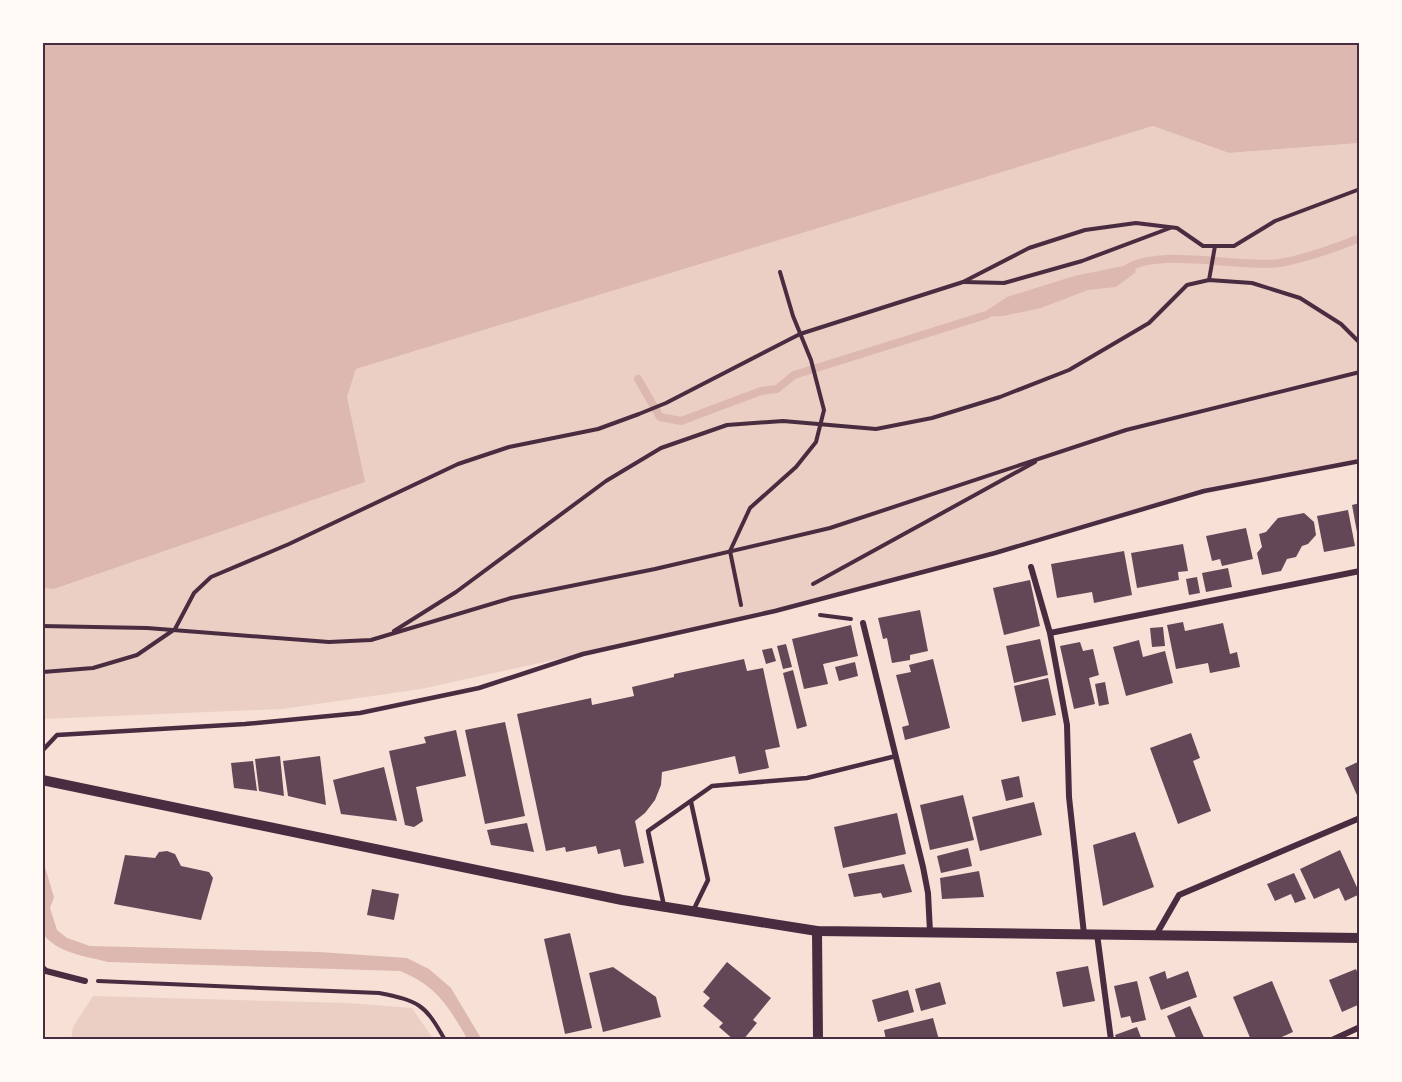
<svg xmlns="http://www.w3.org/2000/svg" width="1402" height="1082" font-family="'Exo 2',sans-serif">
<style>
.green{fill:#ebcfc5}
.water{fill:#dcb8b0}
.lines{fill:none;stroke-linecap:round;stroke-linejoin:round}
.stream{stroke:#dcb8b0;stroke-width:8}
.building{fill:#644757}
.path{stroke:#4a2c40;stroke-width:4}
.service{stroke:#4a2c40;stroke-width:4.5}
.minor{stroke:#4a2c40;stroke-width:6}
.tertiary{stroke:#4a2c40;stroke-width:10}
.neatline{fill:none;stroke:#4a2c40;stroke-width:2}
</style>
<rect width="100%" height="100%" fill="#f7e1d7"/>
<g class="green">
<polygon points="1153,126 1229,153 1360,143 1360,462 1152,505 995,553 744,618 421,689 282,709 42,719 43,588 54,589 364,482 347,397 356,369"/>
<polygon points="93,996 348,1003 412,1008 434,1040 71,1040 73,1027"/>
</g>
<g class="water">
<polygon points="42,42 1360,42 1360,143 1229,153 1153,126 356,369 347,397 365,482 54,589 42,588"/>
<polygon points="1133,264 1136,272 1116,287 1088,290 1041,308 1003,316 977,317 1007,297 1074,276"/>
<path d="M42,857L54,897L50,908L57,930L67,938L90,946L319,952L407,958L429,969L451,988L482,1040H468C448,1006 437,986 400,971L108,962C85,956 57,953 42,933Z"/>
</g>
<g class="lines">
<g class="stream">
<path d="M1125,270C1156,246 1240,269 1280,263C1308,258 1335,248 1360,238"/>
<polyline points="638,379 660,417 681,421 761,391 777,389 794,375 986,315"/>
</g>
</g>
<g class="building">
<polygon points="1360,503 1360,531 1357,532 1352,505"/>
<polygon points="1348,510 1355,546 1324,552 1317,516"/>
<polygon points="1304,513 1314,522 1316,535 1308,544 1302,546 1296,557 1287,559 1281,571 1262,575 1257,553 1262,547 1259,534 1266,532 1278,518"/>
<polygon points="1246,528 1253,559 1222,566 1220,559 1212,561 1206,536"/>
<polygon points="1183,544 1188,571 1178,572 1179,580 1137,588 1131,553"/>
<polygon points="1124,551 1132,595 1094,603 1092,592 1057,598 1051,564"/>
<polygon points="1228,568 1232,587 1206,592 1202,573"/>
<polygon points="1197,577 1200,593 1189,595 1186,579"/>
<polygon points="1030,580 1040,626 1004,635 993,588"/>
<polygon points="920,610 928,651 910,655 910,660 892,663 887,638 883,639 878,618"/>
<polygon points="1183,622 1185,631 1223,623 1230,654 1237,652 1240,667 1210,673 1208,663 1176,669 1167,625"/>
<polygon points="851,625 858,656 823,664 828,684 804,689 792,639"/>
<polygon points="1163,627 1165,646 1152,647 1150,628"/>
<polygon points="1040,639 1048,675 1014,683 1006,646"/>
<polygon points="1139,640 1143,657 1165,651 1173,683 1126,696 1113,647"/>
<polygon points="1080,642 1083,651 1093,649 1099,675 1089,678 1095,704 1074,709 1060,646"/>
<polygon points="786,644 792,667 783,669 777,646"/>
<polygon points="772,648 776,661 766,664 762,650"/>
<polygon points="744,659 747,671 763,668 780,747 765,750 769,768 739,774 735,756 662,772 661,785 655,800 645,813 635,821 644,863 624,867 620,849 598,854 596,846 566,852 565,847 546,851 517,714 591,698 592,705 634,696 632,687 674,677 674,674"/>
<polygon points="933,659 950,728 905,740 902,727 909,725 896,675 911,672 909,665"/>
<polygon points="855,662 858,676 839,681 835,667"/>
<polygon points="793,670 807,726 797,729 783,673"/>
<polygon points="1048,678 1056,715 1022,722 1014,686"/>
<polygon points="1105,682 1109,704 1099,706 1095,684"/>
<polygon points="505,722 525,816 485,824 465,730"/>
<polygon points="456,730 466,776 416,787 423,821 414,827 405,825 389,751 426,743 424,737"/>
<polygon points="1191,733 1200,758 1193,761 1211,811 1178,824 1150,748"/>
<polygon points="280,756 284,796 259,791 255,759"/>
<polygon points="320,756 326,805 288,796 283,761"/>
<polygon points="253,761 257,791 234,788 231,763"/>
<polygon points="1360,761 1360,802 1345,768"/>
<polygon points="384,767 397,821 341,814 333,780"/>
<polygon points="1019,776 1023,797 1006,801 1001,780"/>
<polygon points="963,795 974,840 930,850 920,805"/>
<polygon points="1034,802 1042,835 980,851 972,817"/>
<polygon points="897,813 906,854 843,868 834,827"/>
<polygon points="527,823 534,852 491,845 487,830"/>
<polygon points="1135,832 1154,887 1103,906 1093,845"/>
<polygon points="968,848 972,866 941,873 937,856"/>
<polygon points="1340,850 1360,894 1345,901 1339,888 1314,899 1300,869"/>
<polygon points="167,851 175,854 181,866 209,872 213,878 201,920 114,904 125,855 155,858 159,852"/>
<polygon points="904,864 912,892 883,898 881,893 854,897 848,874"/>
<polygon points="979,871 984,897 942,899 940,878"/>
<polygon points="1294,873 1306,899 1295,903 1291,894 1275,901 1267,884"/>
<polygon points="372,889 399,894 394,920 367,915"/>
<polygon points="570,933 592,1028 565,1034 544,939"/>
<polygon points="727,962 771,998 753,1020 757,1023 743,1040 734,1040 719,1027 723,1023 703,1006 710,998 703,992"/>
<polygon points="1088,966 1095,1001 1063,1007 1056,972"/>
<polygon points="613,967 656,997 661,1017 603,1032 589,973"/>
<polygon points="1356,969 1360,979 1360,1004 1342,1012 1329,980"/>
<polygon points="1165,971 1167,979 1188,971 1197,997 1161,1010 1149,977"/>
<polygon points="1137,981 1146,1020 1132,1023 1130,1016 1121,1018 1114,986"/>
<polygon points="1272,981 1293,1032 1275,1040 1251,1040 1233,997"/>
<polygon points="940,982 946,1004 921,1011 915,989"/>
<polygon points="908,990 914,1012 878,1022 872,1000"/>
<polygon points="1190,1006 1205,1040 1177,1040 1167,1016"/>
<polygon points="933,1018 939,1040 886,1040 884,1030"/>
<polygon points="1137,1027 1142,1040 1117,1040 1115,1035"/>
</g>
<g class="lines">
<g class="path">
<polyline points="1209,280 1215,246"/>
<polyline points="964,282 1004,283 1082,261 1170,228"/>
<polyline points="813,584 1035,462"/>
<polyline points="741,605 730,551 750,508 796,467 816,442 824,410 811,360 793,316 780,272"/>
<polyline points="820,615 851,619"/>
<polyline points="42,626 147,628 329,642 371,640 511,598 655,569 830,528 1126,430 1360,372"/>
<polyline points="394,631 456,592 606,481 661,448 727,425 783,421 876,429 932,418 1000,397 1069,370 1149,323 1187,285 1209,280 1252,283 1300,298 1341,324 1360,343"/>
<polyline points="43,672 93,668 137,655 175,629 194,593 211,577 289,544 458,464 509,447 598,429 639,414 666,403 800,334 963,282 1029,248 1085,230 1136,223 1177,228 1203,246 1234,246 1275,221 1360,189"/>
<path d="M98,981L379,993C419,1001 425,1004 445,1040"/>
</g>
<g class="service">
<polyline points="42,751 57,735 245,724 360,713 479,688 583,654 775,611 995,553 1204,491 1360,461"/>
<polyline points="691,802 708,880 693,911"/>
<polyline points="664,906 648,831 712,786 807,778 896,756"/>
</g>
<g class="minor">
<polyline points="1031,567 1050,633 1067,725 1069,797 1084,934"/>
<polyline points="863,623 923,867 928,893 930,932"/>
<polyline points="1050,633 1360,571"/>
<polyline points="1097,934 1111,1040"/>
<polyline points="1156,935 1179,895 1360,818"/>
<polyline points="42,967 46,971 85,981"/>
<polyline points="1332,1040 1360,1027"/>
</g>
<g class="tertiary">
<polyline points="42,780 622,900 817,931 1360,938"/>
<polyline points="817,931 818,1040"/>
</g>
</g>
<rect width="1402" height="1082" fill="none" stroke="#fffaf5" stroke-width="87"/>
<rect x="44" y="44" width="1314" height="994" class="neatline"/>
</svg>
